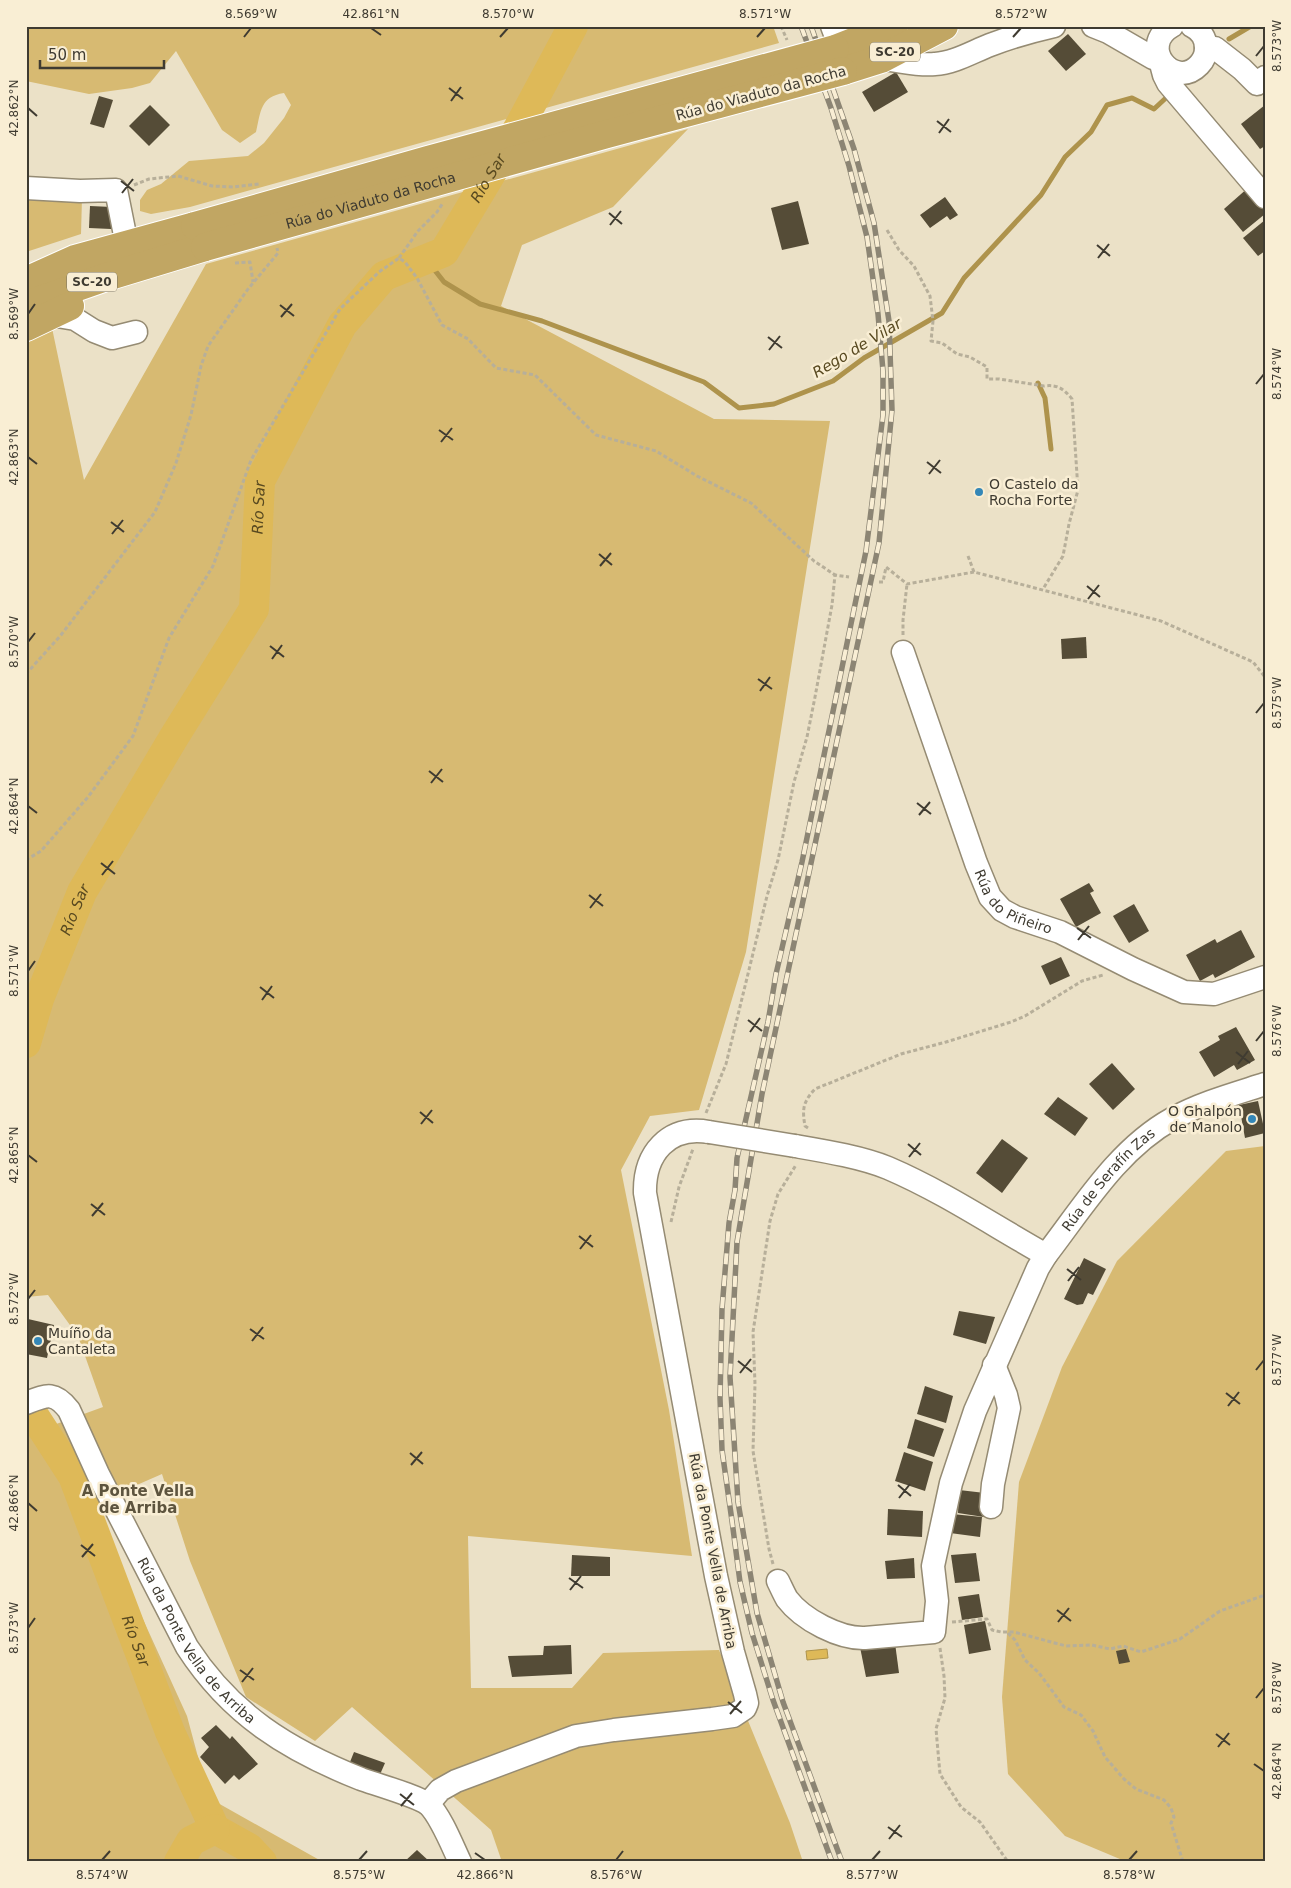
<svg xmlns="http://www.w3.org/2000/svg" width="1291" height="1888" font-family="'DejaVu Sans',sans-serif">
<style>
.green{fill:#d7ba72}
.water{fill:#deb958;stroke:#ae934c}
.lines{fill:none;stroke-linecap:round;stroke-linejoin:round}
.stream{stroke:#ae934c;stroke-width:5}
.river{stroke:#deb958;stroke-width:30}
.building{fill:#554c37}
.minor-casing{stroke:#958b73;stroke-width:25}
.highway-casing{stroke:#fff;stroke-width:30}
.path{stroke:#b7af9a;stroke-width:3;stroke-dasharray:4 2.5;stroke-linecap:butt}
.minor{stroke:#fff;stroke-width:22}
.highway{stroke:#c1a663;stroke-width:28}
.rail-casing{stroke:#8c8574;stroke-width:5.5}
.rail{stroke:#f9eed4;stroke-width:4;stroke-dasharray:11;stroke-linecap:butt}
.minor-bridge-casing{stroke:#958b73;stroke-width:25;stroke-linecap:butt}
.highway-bridge-casing{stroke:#fff;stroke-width:30;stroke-linecap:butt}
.minor-bridge{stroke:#fff;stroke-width:22}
.highway-bridge{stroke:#c1a663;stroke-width:28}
.ticks{fill:none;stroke:#3f3b31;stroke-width:2}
.poi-dot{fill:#3487b7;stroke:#f9eed4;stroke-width:2}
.labels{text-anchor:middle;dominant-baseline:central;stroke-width:5;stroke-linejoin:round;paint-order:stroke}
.shield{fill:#f9eed4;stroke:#777162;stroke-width:1}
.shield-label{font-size:12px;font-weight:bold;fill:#3f3b31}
.street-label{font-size:14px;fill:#3f3b31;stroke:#f9eed4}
.poi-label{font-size:14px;fill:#3f3b31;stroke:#f9eed4;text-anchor:start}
.water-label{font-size:15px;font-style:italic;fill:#584920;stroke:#f9eed4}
.neighbourhood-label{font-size:15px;font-weight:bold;fill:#5d543e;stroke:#f9eed4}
.neatline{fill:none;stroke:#3f3b31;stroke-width:2}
.ticks-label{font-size:12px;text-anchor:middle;fill:#3f3b31}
</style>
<rect width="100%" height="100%" fill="#ebe1c7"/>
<g class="green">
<path d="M26,26H773L779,43L190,207L151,214L140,211V200L147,190L161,184L189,161L248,156L264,143L284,118L291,105L284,93C260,97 261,111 256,132L240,143L222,130L176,51L150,83L132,88L89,94L26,81Z"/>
<polygon points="688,129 613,207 522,245 501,306 714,419 830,421 746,952 699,1110 650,1116 621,1170 669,1410 692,1556 468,1536 471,1688 572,1688 603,1653 719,1650 790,1823 803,1862 502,1862 491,1830 352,1707 315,1741 246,1697 190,1561 162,1474 91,1505 187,1716 209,1798 323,1862 26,1862 26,1435 103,1407 78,1336 48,1295 26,1297 26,340 52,328 84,480 206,264"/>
<polygon points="26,195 82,198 81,234 26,252"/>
<polygon points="1265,1146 1265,1862 1127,1862 1065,1836 1008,1774 1002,1697 1019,1482 1062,1367 1117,1261 1226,1151"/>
</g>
<polygon class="water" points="827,1649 828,1658 807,1660 806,1651"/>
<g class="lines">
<g class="stream">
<polyline points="1229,39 1251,26"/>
<polyline points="426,259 444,282 480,304 542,321 704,382 739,408 774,404 833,381 864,358 942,313 964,278 1041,195 1065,157 1091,132 1107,105 1132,98 1154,109 1168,96"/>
<polyline points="1038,383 1045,398 1051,449"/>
</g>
<g class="river">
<path id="s1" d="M26,1043L39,999L82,892L174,737L254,609L260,481L342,325L384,276L444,252L519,127L573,26"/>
<path id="s2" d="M26,1406L31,1411L73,1476L170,1732L215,1829L249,1848L262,1862"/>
<polyline points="179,1862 191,1841 215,1829"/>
</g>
</g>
<g class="building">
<polygon points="1068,34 1086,54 1066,71 1048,51"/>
<polygon points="896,72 908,92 874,112 862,92"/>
<polygon points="99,96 113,100 104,128 90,124"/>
<polygon points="150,105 170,125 149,146 129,126"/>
<polygon points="1265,105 1265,146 1260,149 1241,124"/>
<polygon points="1249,187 1265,206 1265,214 1243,232 1224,209"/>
<polygon points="945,197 958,215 950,220 947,216 930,228 920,215"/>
<polygon points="798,201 809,244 782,250 771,208"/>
<polygon points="90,206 112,207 111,229 89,228"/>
<polygon points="1265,220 1265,251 1258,256 1243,238"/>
<polygon points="1086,637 1087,658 1062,659 1061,639"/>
<polygon points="1089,883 1094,891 1090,893 1101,913 1076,927 1060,899"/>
<polygon points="1134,904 1149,931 1129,943 1113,916"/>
<polygon points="1241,930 1255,957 1215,978 1213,974 1200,981 1186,955 1215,939 1217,943"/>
<polygon points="1061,957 1070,976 1050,985 1041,966"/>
<polygon points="1236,1027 1255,1060 1237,1070 1234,1065 1214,1077 1199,1052 1220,1040 1218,1036"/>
<polygon points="1112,1063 1135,1089 1113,1110 1089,1084"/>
<polygon points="1058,1097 1088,1118 1075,1136 1044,1114"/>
<polygon points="1258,1101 1265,1133 1245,1138 1239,1105"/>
<polygon points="1002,1139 1028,1158 1002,1193 976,1173"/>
<polygon points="1084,1258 1106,1269 1093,1295 1088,1293 1083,1304 1077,1305 1064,1299"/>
<polygon points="959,1311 995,1317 986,1344 953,1335"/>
<polygon points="28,1319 54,1325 47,1358 26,1354 26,1329"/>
<polygon points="925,1386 953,1396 946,1423 917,1414"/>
<polygon points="915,1419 944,1429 934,1457 907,1448"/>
<polygon points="904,1452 933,1462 925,1491 895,1481"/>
<polygon points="959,1490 985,1493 984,1517 958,1513"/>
<polygon points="888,1509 923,1511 922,1537 887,1535"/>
<polygon points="952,1514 982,1517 980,1537 950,1533"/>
<polygon points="976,1553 980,1581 955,1583 951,1555"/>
<polygon points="572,1555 610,1557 610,1576 571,1576"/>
<polygon points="914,1558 915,1578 887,1579 885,1561"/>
<polygon points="979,1594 983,1617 962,1620 958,1597"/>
<polygon points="985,1621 991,1650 969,1654 964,1625"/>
<polygon points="895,1643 899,1673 866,1677 860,1647"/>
<polygon points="571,1645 572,1674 512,1677 508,1656 543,1655 544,1646"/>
<polygon points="1126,1649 1130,1662 1119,1664 1116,1651"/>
<polygon points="216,1725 230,1739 232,1736 258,1764 239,1780 234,1775 225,1784 200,1757 209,1747 201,1738"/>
<polygon points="354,1752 385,1763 378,1779 348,1767"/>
<polygon points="417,1850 430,1862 404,1862"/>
</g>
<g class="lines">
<defs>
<g id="minor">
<polyline points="832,26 840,47"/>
<polyline points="1093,26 1108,32 1153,58 1160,60"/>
<path d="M1172,26C1137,46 1174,91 1199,65C1204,60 1206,54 1206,48C1206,38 1200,30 1192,26"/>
<polyline points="1206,48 1215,48 1242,69 1257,84 1265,77"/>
<path d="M881,59C898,60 917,66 935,64C954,63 972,52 990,45C1011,37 1032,31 1054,26"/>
<polyline points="1160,60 1164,75 1168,83 1265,197"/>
<polyline points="26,188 80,191 116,190 127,245"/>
<polyline points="51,315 75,319 94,331 112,338 136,332"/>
<path id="s3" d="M903,652L976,863L990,897L1002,910L1015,917L1060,932L1133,969L1184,992L1214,994L1265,977"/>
<path d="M795,1146C824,1151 861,1157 888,1168C944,1192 994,1226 1046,1255"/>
<path id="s4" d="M26,1403C47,1395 54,1391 69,1410L98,1474L187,1647C231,1715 288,1750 361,1779C375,1784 420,1797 429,1805C441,1817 452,1845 460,1862"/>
<polyline points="991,1507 993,1484 1009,1408 1006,1395 994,1365"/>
<path id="s5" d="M778,1581C781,1587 784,1594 787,1599C803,1620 840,1639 865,1638L934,1632L937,1601L933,1566L951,1483L975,1411L1038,1268L1046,1255C1083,1207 1118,1149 1172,1119C1201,1103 1234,1094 1265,1084"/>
<path d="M428,1804L440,1790L456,1781L576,1736L614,1730L712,1719L733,1716L745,1708L747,1703L745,1694L733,1652L716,1576L645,1193C644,1154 668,1125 709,1132"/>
</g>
<g id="highway">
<polyline points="835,49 894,26"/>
<polyline points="843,71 881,59 944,26"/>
<polyline points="26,281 75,259 195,226"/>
<polyline points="26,305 103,278 205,247"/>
<polyline points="26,327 70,306"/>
</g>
</defs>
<use href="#minor" class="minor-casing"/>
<use href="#highway" class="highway-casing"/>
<g class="path">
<polyline points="781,26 787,40"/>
<polyline points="134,185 149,179 178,176 212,186 233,187 259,184"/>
<path d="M887,230L899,250L914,266L930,296L933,321L931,341L942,343L957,354L970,357L987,367V379H999L1044,386C1057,384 1064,389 1072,399L1078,490L1069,524L1063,556L1043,589"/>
<polyline points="399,258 418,231 437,212 443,203"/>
<polyline points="235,263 250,262 253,282"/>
<polyline points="968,556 974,572 1161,621 1253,662 1265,677"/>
<polyline points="879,582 883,582 886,567 907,584 974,572"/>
<polyline points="903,635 903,620 907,584"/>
<polyline points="26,674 61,635 155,512 176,463 191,415 201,366 208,346 248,289 278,253 277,248"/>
<polyline points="26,860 41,851 88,797 133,736 169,638 213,566 251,460 340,309 379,272 399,258 405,262 417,278 442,325 468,339 496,368 535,375 596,435 656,451 697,476 751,503 814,561 835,575"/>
<polyline points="706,1113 726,1064 767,896 778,860 794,782 807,737 815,697 832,605 835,575 849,577"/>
<path d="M808,1128L805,1126C802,1109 803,1102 815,1089L901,1054L946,1042L1011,1022L1025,1016L1082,981L1103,975"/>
<polyline points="671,1222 679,1187 693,1149"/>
<polyline points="773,1564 769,1549 753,1451 755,1384 753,1332 770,1221 778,1194 796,1165"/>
<polyline points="952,1622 987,1619 992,1630 1001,1632 1014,1632 1066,1646 1092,1645 1110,1649 1123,1646 1141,1652 1180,1639 1220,1611 1265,1595"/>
<polyline points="1008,1633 1015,1640 1025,1660 1039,1673 1064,1707 1081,1715 1093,1731 1105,1757 1124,1779 1136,1789 1164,1800 1171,1808 1174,1817 1171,1823 1183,1862"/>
<polyline points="940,1648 944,1676 945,1698 936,1729 940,1774 961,1807 980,1822 1008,1862"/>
</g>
<use href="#minor" class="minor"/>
<use href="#highway" class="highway"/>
<defs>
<g id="rail">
<polyline points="801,26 831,108 849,166 867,237 878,314 883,371 883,415 866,551 802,862 776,974 768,1022 737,1158 735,1190 729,1223 722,1309 720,1398 722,1450 732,1521 740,1582 752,1633 773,1700 832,1862"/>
<polyline points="811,26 854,149 874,223 889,321 892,410 879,543 762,1094 737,1242 730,1377 738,1502 757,1613 783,1702 842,1862"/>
</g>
</defs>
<use href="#rail" class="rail-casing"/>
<use href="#rail" class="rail"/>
<defs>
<polyline id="minor-bridge" points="709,1132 795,1146"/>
<g id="highway-bridge">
<polyline points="195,226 428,160 835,49"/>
<path id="s6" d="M205,247L607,134L843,71"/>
</g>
</defs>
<use href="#minor-bridge" class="minor-bridge-casing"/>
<use href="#highway-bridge" class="highway-bridge-casing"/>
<use href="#minor-bridge" class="minor-bridge"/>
<use href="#highway-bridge" class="highway-bridge"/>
</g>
<path class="ticks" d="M371,28L381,35M244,37L251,28M500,37L508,28M757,37L765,28M1013,37L1021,28M1256,56L1264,46M449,88L463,99M451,101L461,87M28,108L37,116M937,121L951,132M939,133L949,119M121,181L134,191M122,193L133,179M609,213L622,224M610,225L621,211M1097,245L1110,256M1098,258L1109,244M280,305L294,316M28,314L35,304M281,317L292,304M768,337L782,348M769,350L780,336M1256,384L1264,374M439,430L453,440M441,442L452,428M28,457L37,464M927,462L941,473M929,474L940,460M111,522L124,532M112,534L123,520M599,554L612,565M600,566L611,553M1087,586L1100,597M1088,599L1099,585M28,642L35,633M270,646L284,657M272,659L282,645M758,679L772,689M760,691L770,677M1256,713L1264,703M429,771L443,782M431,783L442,769M917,803L931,814M28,806L37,813M919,815L930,802M101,863L115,874M102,875L113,861M589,895L603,906M590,908L601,894M1077,928L1091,938M1078,940L1089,926M28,971L35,961M260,987L274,998M262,1000L272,986M748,1020L762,1031M750,1032L760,1018M1256,1041L1264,1031M1236,1052L1250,1063M1238,1064L1248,1051M420,1112L433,1123M421,1124L432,1110M908,1144L921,1155M28,1155L37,1162M909,1157L920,1143M91,1204L105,1215M92,1216L103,1203M579,1236L593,1247M580,1249L591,1235M1067,1269L1081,1280M1068,1281L1079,1267M28,1299L35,1290M250,1329L264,1339M252,1341L263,1327M738,1361L752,1372M1256,1370L1264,1360M740,1373L751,1359M1226,1393L1240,1404M1228,1406L1239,1392M410,1453L423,1464M411,1465L422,1452M898,1485L911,1496M899,1498L910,1484M28,1503L37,1511M81,1545L95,1556M82,1557L93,1544M569,1578L583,1588M570,1590L581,1576M1057,1610L1071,1621M1058,1622L1069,1608M28,1628L35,1618M240,1670L254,1680M242,1682L253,1668M1256,1698L1264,1688M728,1702L742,1713M730,1714L741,1701M1216,1734L1230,1745M1218,1747L1229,1733M1254,1764L1264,1771M400,1794L414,1805M401,1806L412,1793M888,1827L902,1837M889,1839L900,1825M475,1853L485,1860M102,1860L110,1851M359,1860L367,1851M616,1860L623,1851M872,1860L880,1851M1129,1860L1137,1851"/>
<g class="poi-dot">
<circle cx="979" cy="492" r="5"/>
<circle cx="1252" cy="1119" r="5"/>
<circle cx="38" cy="1341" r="5"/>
</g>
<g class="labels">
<g class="shield">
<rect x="870" y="42.5" width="50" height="19" rx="4"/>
<rect x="67" y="272.5" width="50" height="19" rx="4"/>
</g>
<g class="shield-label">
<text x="895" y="52">SC-20</text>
<text x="92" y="282">SC-20</text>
</g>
<g class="street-label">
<text transform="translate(761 93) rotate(-15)">Rúa do Viaduto da Rocha</text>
<text stroke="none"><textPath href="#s6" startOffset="172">Rúa do Viaduto da Rocha</textPath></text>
<text stroke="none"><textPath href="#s3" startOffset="281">Rúa do Piñeiro</textPath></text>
<text stroke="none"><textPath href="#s5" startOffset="676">Rúa de Serafín Zas</textPath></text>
<text transform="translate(713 1551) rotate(79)">Rúa da Ponte Vella de Arriba</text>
<text stroke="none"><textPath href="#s4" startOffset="314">Rúa da Ponte Vella de Arriba</textPath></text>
</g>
<g class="poi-label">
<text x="989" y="484">O Castelo da<tspan x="989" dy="16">Rocha Forte</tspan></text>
<text x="1242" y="1111" text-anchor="end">O Ghalpón<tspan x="1242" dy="16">de Manolo</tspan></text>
<text x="48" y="1333">Muíño da<tspan x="48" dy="16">Cantaleta</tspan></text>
</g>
<g class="water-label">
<text stroke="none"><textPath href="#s1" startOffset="1012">Río Sar</textPath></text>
<text transform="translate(857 348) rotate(-31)">Rego de Vilar</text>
<text stroke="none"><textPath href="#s1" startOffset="594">Río Sar</textPath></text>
<text stroke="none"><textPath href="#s1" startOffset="142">Río Sar</textPath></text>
<text stroke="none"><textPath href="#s2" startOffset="261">Río Sar</textPath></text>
</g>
<g class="neighbourhood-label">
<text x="138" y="1491">A Ponte Vella<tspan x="138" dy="17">de Arriba</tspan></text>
</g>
</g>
<rect width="1291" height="1888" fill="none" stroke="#f9eed4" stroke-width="55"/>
<path d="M40 60v8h124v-8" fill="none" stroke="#3f3b31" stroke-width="2.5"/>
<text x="48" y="60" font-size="15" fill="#3f3b31" stroke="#f9eed4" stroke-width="4" paint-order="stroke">50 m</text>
<rect x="28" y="28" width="1236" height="1832" class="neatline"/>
<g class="ticks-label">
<text x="251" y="18">8.569°W</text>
<text x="371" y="18">42.861°N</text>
<text x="508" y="18">8.570°W</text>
<text x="765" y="18">8.571°W</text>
<text x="1021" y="18">8.572°W</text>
<text transform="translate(1277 46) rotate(-90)" y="4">8.573°W</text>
<text transform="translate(14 108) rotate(-90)" y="4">42.862°N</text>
<text transform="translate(14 314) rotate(-90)" y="4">8.569°W</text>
<text transform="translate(1277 374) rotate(-90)" y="4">8.574°W</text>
<text transform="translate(14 457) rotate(-90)" y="4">42.863°N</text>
<text transform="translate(14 642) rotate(-90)" y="4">8.570°W</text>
<text transform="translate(1277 703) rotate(-90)" y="4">8.575°W</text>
<text transform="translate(14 806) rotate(-90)" y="4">42.864°N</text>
<text transform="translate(14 971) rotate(-90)" y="4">8.571°W</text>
<text transform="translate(1277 1031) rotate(-90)" y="4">8.576°W</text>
<text transform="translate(14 1155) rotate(-90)" y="4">42.865°N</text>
<text transform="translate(14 1299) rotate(-90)" y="4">8.572°W</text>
<text transform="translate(1277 1360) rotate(-90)" y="4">8.577°W</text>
<text transform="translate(14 1503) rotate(-90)" y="4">42.866°N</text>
<text transform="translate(14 1628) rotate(-90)" y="4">8.573°W</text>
<text transform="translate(1277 1688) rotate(-90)" y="4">8.578°W</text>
<text transform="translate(1277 1771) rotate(-90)" y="4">42.864°N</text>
<text x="102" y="1879">8.574°W</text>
<text x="359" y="1879">8.575°W</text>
<text x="485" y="1879">42.866°N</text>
<text x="616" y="1879">8.576°W</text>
<text x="872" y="1879">8.577°W</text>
<text x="1129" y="1879">8.578°W</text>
</g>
</svg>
